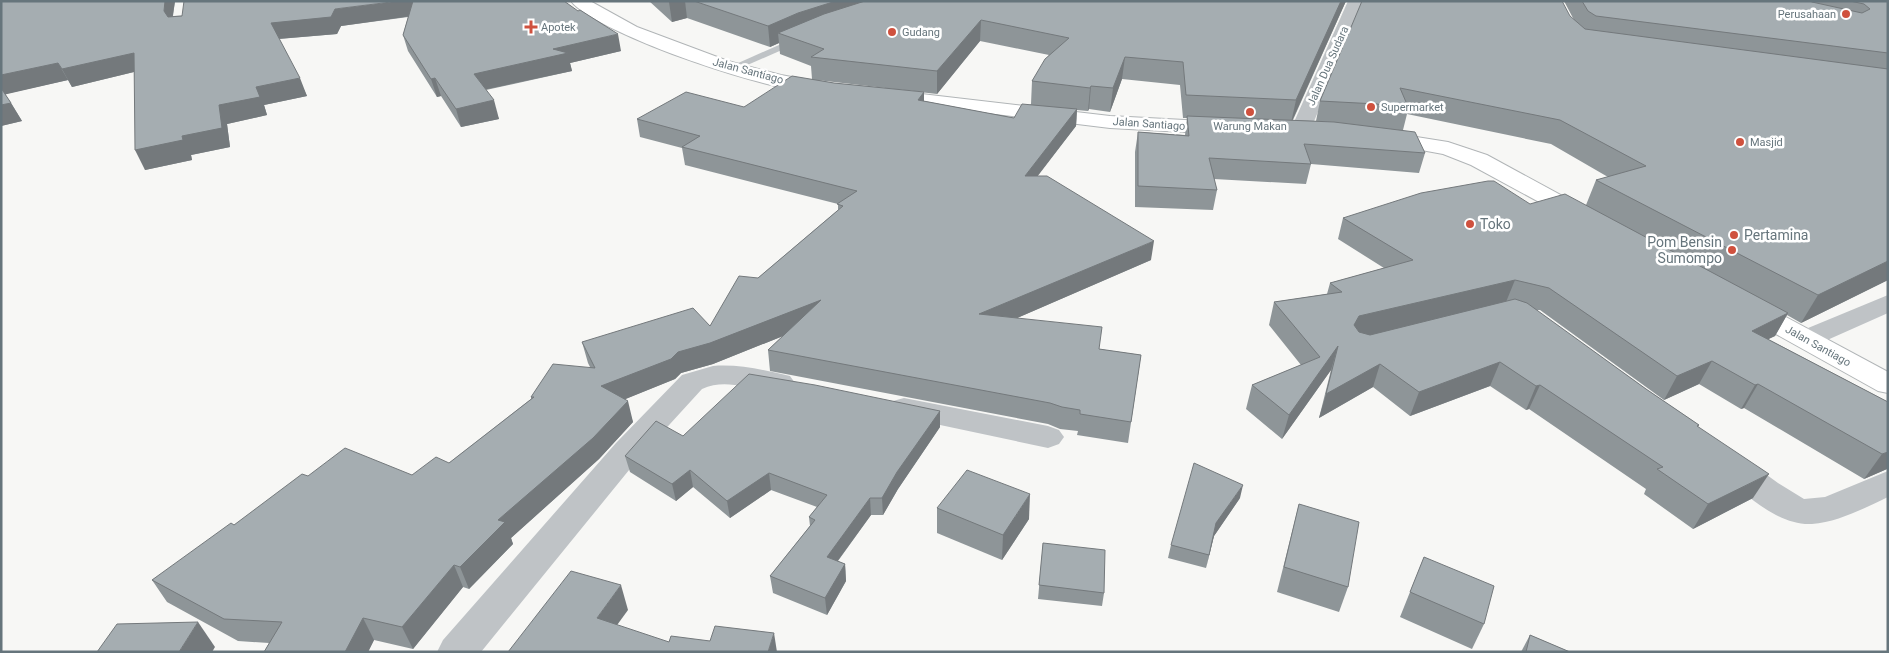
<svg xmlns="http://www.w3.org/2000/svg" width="1889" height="653" font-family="Roboto,sans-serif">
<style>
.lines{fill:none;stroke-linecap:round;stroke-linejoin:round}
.highway-casing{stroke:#b1b5b7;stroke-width:2}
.lane{fill:#bfc3c6;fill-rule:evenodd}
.street{fill:#bfc3c6;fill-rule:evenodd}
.highway{fill:#fff;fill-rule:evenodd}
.wall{fill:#8e9598;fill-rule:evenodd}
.shaded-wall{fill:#74797c}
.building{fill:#a5adb1;stroke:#74797c}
.poi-dot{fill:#cf513e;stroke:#fff;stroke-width:2}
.labels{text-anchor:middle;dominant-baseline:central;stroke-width:5;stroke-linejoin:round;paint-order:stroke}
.far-poi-label{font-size:11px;fill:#66757c;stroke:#fff;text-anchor:start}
.far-street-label{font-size:11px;fill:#66757c;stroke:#fff}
.poi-label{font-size:14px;fill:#66757c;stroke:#fff;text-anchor:start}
</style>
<rect width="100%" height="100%" fill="#f7f7f5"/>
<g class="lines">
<defs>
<g id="highway">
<path d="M571,1H590L637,27L728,61L781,75L829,84L831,88L829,92C791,101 594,33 571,1Z"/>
<polygon points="887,90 1110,116 1222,122 1229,124 1232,128 1229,132 1222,134 1110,128 880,100 877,96 880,92"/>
<polygon points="1385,132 1448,142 1487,155 1590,211 1594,216 1590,221 1582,223 1574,221 1471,165 1443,154 1378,142 1375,138 1378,134"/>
<polygon points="1749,300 1758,302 1888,372 1888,393 1878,391 1740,314 1736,308 1740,302"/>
</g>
</defs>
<use href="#highway" class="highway-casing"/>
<polygon class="lane" points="797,37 802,40 800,42 736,70 728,70 727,68"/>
<g class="street">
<polygon points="1348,1 1364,1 1310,131 1307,135 1300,137 1293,135 1290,131"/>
<polygon points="1888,295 1888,313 1816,345 1806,347 1796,345 1792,339 1796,333"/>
<path d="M713,366C739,364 765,370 790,376L795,383L790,390C761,397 732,375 702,389L638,459L481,652H437L443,640L616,443L682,375Z"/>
<polygon points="904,398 1048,426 1059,430 1064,437 1059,444 1048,448 893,415 889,408 893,401"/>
<path d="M1731,454L1742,457L1778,483L1804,499L1825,497L1888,471V497C1865,508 1838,522 1812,524C1777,526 1745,493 1720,473L1715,465L1720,457Z"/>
</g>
<use href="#highway" class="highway"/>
</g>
<g class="wall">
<polygon points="1,1 175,1 173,16 564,1 621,51 570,63 572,71 486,90 499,119 461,127 441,96 437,97 408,51 403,35 408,17 341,26 337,34 279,39 307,96 264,105 267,115 227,124 230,147 191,155 192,160 145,170 134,72 72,87 68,80 5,94 11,103 22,121 1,126"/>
<path d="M649,1H1346L1293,120L1316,121L1320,101L1570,16L1574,20L1564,1H1888V280L1801,323L1787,315L1775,336L1768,339L1888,402V470L1887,469L1864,479L1744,408L1741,409L1699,384L1664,400L1540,310H1536L1646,389L1699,425L1698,427L1753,498L1693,529L1644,494L1646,489L1529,409L1526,410L1490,386L1410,416L1373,387L1319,418L1331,370L1282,439L1246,409L1252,385L1301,365L1269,325L1274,302L1327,294L1330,283L1384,268L1338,239L1343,218L1530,204L1586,205L1596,180L1608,177L1551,144L1407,114L1403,130L1425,153L1419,173L1311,164L1306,184L1214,179L1217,190L1213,210L1135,207V152L1138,132L1185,135L1187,118H1183L1180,85L1122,79L1110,112L1089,109L1088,111L1077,110L1076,126L1037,176L1151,260L1017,318L1099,349L1141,355L1128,443L1077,435L1078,431L1060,429L1048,424L770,371L768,350L783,336L713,364L681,373L675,379L625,399L633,422L599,459L511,538L513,544L469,589L463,587L413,649L374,640L368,652H264L269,643L238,641L167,602L152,580L308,476L412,475L449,463L531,399V397L590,367L588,363L582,342L710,326L758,278L838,210V204L685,165L682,148L640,137L637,119L744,107L812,79L811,66L780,54L779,43L770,47L687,18L672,22ZM980,41L1049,55L1032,81L1031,104L1014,118L924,101V92L834,83L817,80L937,94Z"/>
<polygon points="940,411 940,427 898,489 883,515 871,515 838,561 845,564 846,581 827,615 773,593 770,576 810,526 809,517 817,507 771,490 730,518 693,487 676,501 630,472 625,456 683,436"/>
<polygon points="1240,498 1214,536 1206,568 1168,558 1171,545"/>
<polygon points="1299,504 1348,587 1339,612 1277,592"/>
<polygon points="937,508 1029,519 1002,560 937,533"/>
<polygon points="1043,543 1104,593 1102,606 1038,599"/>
<polygon points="1424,557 1484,624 1472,649 1400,617"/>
<polygon points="1530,635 1570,652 1521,652"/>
</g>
<g class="shaded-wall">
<polygon points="165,1 175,1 171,27 164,11"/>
<polygon points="399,1 414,1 419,15 341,26 337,34 277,39 271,23 335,9"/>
<polygon points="685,1 687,18 672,22 669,2"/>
<polygon points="836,1 876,1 778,33 779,43 770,47 768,26 798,13"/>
<polygon points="1341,1 1346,1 1291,123 1296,100"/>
<polygon points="981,20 980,41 937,94 937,71"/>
<polygon points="618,34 621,51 570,63 572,71 478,91 474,74 553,49"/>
<polygon points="134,53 142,70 72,87 62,69"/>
<polygon points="1125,57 1122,79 1110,112 1113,88"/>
<polygon points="58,63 68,80 3,95 1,91 1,75"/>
<polygon points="300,78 307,96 264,105 267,115 227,124 230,147 191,155 192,160 145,170 135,150 182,136 219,105 256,87"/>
<polygon points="435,78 441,96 437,97 431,79"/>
<polygon points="1091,86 1089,109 1088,111 1090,88"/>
<polygon points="924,92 924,109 918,100"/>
<polygon points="494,100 499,119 461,127 456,109"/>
<polygon points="11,103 22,121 1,126 1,105"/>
<polygon points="1077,109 1076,126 1024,194 1025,176"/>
<polygon points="1154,241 1151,260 978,335 979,314"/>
<polygon points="1888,261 1888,280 1801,323 1818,295"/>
<polygon points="1515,280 1506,302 1347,348 1354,325 1359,316"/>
<polygon points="821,300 823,320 713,364 681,373 675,379 606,407 601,386 678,352"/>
<polygon points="1788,313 1775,336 1738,354 1752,331"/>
<polygon points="1338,346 1331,370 1282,439 1289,415"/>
<polygon points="1712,361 1699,384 1664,400 1677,376"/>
<polygon points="1500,362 1490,386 1410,416 1419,392"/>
<polygon points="1380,364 1373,387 1319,418 1326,394"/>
<polygon points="1758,384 1744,408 1741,409 1755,385"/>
<polygon points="1540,385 1529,409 1526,410 1536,386"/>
<polygon points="628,401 633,422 599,459 511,538 513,544 469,589 460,567 498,520"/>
<polygon points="940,411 940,427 898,489 883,515 882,498 897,472"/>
<polygon points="1888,452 1887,469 1864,479 1882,454"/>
<polygon points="690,470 693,487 676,501 672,484"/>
<polygon points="769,473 771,490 730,518 727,501"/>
<polygon points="1769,474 1753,498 1693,529 1708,504"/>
<polygon points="1243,485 1240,498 1214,536 1206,568 1216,523"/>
<polygon points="1030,494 1029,519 1002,560 1003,535"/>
<polygon points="870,498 871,515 828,574 827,557"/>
<polygon points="845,564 846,581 827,615 825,598"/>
<polygon points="454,565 463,587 413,649 402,627"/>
<polygon points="621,585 628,610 604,643 597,618"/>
<polygon points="363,618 374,640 368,652 345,652"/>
<polygon points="198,622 215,647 212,652 179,652"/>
<polygon points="774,633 777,652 768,652"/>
</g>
<g class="building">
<polygon points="1,1 165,1 164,11 168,17 182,16 184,1 399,1 335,9 331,17 271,23 300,78 256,87 260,97 219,105 222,128 182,136 183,140 135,150 134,53 62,69 58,63 1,75"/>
<polygon points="413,1 564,1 578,11 580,10 618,34 553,49 568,53 474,74 494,100 456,109 435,78 431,79 403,35"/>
<polygon points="694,1 836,1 798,13 768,26"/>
<polygon points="865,1 1341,1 1296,100 1186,95 1183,62 1125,57 1113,88 1091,86 1090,88 1032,81 1045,59 1069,38 981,20 937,71 811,57 824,49 778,33 824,14"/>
<polygon points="1362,1 1562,1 1570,16 1585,29 1888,69 1888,261 1818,295 1596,180 1646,166 1560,120 1400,88 1409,109 1377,104 1320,101"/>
<polygon points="1582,1 1810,1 1812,2 1862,13 1870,9 1864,4 1850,1 1888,1 1888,53 1596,16 1588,11"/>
<polygon points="792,76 834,83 924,92 918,100 1014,118 1022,104 1077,109 1025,176 1047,176 1154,241 979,314 1102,327 1099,349 1141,355 1131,422 1080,414 1080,410 1062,407 1050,403 768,350 821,300 710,343 678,352 671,359 601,386 628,401 593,438 498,520 505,522 460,567 454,565 402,627 363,618 345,652 264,652 282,622 224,619 152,580 231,523 234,525 302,474 308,476 345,448 412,475 436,457 449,463 534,397 531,397 553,364 595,368 582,342 693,308 710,326 739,276 758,278 843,206 837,204 857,191 682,147 700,136 637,119 686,92 744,107"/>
<polygon points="1,88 11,103 1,105"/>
<polygon points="1187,116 1334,122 1415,132 1425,153 1304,144 1311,164 1209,158 1217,190 1138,186 1138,132 1189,136"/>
<polygon points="1488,181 1494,181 1530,204 1565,194 1788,313 1752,331 1888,402 1888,452 1882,454 1758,384 1755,385 1712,361 1677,376 1549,288 1515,280 1359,316 1354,325 1359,332 1370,335 1515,299 1527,303 1646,389 1699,425 1697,426 1769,474 1708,504 1657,469 1663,467 1540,385 1536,386 1500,362 1419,392 1380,364 1326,394 1338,346 1289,415 1252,385 1320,357 1274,302 1342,292 1330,283 1413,260 1343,218 1421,193"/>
<polygon points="749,374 815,385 940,411 897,472 882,498 870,498 827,557 845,564 825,598 770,576 815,520 809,517 827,495 769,473 727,501 690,470 672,484 625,456 656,421 683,436"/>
<polygon points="1194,463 1243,485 1216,523 1209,555 1171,545"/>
<polygon points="967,470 1030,494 1003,535 937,508"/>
<polygon points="1299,504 1359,522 1348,587 1284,567"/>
<polygon points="1043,543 1105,550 1104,593 1039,585"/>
<polygon points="1424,557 1494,586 1484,624 1410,592"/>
<polygon points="571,571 621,585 597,618 669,642 671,636 710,641 715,626 774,633 768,652 508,652"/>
<polygon points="198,622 179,652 97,652 117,624"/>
<polygon points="1530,635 1570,652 1526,652"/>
</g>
<g class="poi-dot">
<circle cx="1846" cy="14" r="5"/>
<path d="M528.5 19.5h5v5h5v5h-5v5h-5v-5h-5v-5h5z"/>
<circle cx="892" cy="32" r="5"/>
<circle cx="1371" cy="107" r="5"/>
<circle cx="1250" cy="112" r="5"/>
<circle cx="1740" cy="142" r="5"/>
<circle cx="1470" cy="224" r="5"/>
<circle cx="1734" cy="235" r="5"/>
<circle cx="1732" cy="250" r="5"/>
</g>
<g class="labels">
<g class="far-poi-label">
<text x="1836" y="14" text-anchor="end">Perusahaan</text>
<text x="541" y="27">Apotek</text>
<text x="902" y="32">Gudang</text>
<text x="1381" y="107">Supermarket</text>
<text x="1250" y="126" text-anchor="middle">Warung Makan</text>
<text x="1750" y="142">Masjid</text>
</g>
<g class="far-street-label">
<text transform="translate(1328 66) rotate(-66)">Jalan Dua Sudara</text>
<text transform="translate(748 71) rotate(15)">Jalan Santiago</text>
<text transform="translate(1149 124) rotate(4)">Jalan Santiago</text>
<text transform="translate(1818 346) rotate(29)">Jalan Santiago</text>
</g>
<g class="poi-label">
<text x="1480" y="224">Toko</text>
<text x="1744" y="235">Pertamina</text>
<text x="1722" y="242" text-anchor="end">Pom Bensin<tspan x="1722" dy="16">Sumompo</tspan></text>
</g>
</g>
<rect width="1889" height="653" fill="none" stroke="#66757c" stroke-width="5"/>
</svg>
